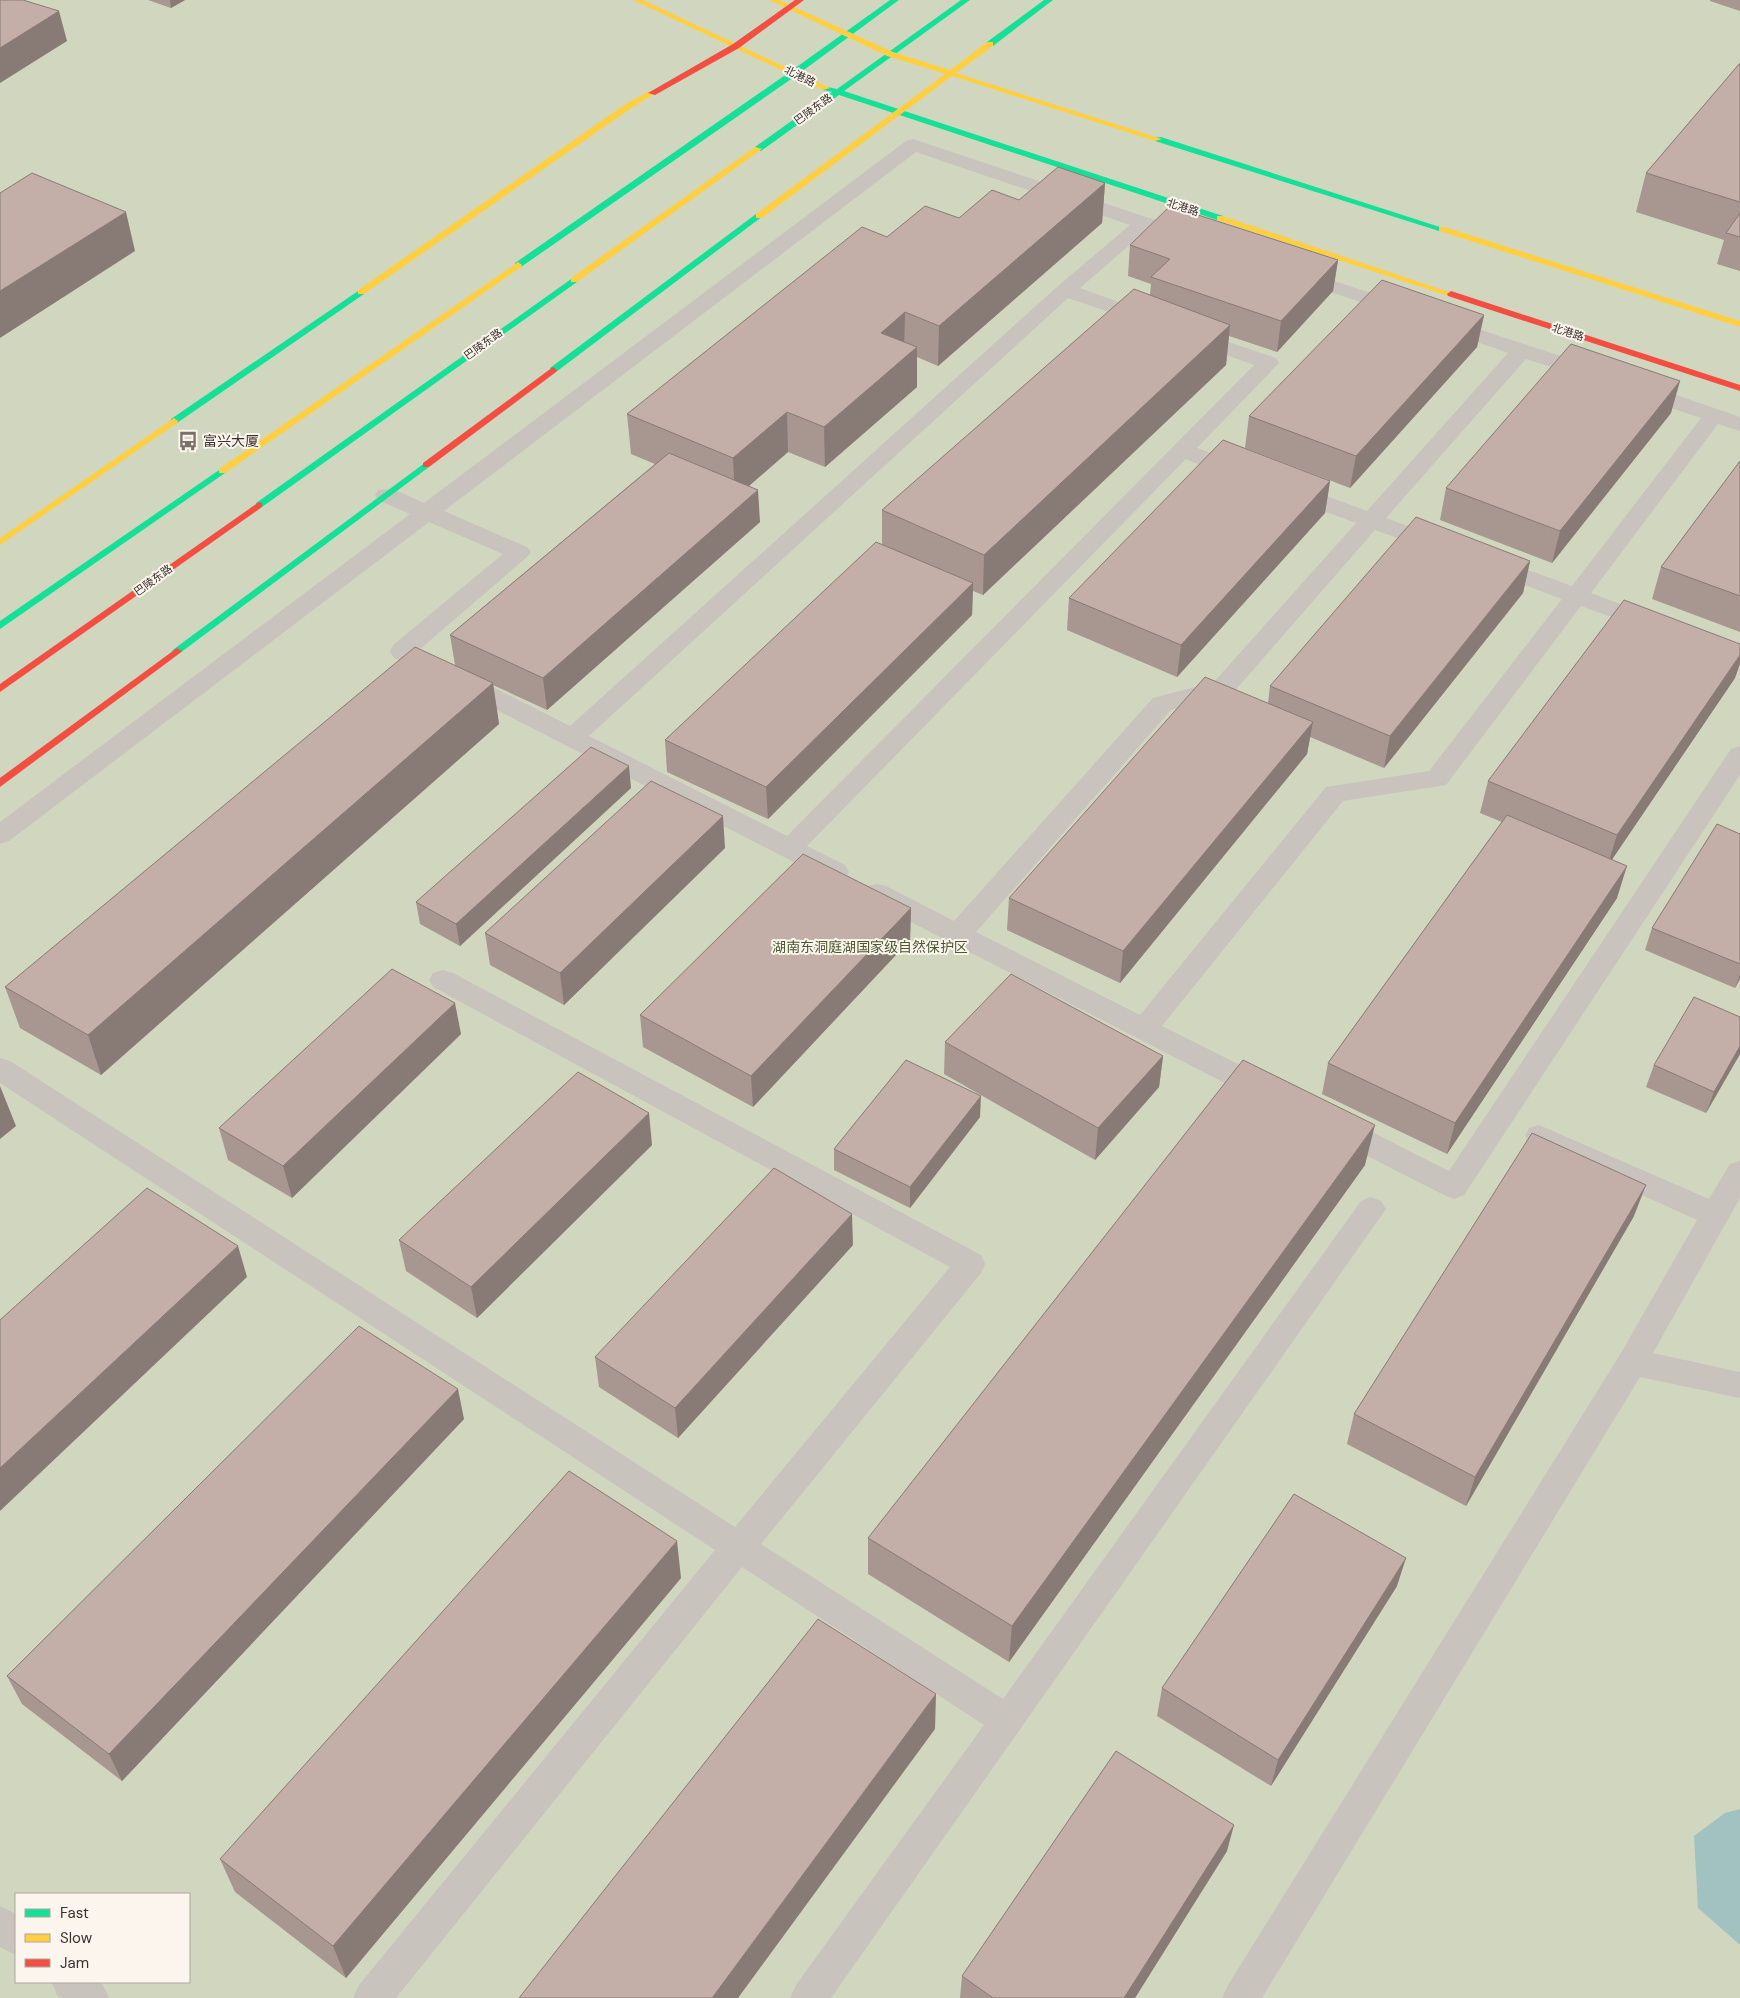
<svg xmlns="http://www.w3.org/2000/svg" width="1740" height="1998" font-family="'DM Sans','Noto Sans SC',sans-serif">
<style>
.green{fill:#d1d6bf;fill-rule:evenodd}
.water{fill:#a1c2c1}
.lines{fill:none;stroke-linecap:round;stroke-linejoin:round}
.street{fill:#c9c3be;fill-rule:evenodd}
.fast{fill:#16e098;fill-rule:evenodd}
.slow{fill:#ffcf43;fill-rule:evenodd}
.jam{fill:#f24e42;fill-rule:evenodd}
.wall{fill:#a89690}
.shaded-wall{fill:#887a75}
.building{fill:#c3afa7;stroke:#887a75}
.labels{text-anchor:middle;dominant-baseline:central;stroke-width:4;stroke-linejoin:round;paint-order:stroke}
.far-street-label{font-size:11px;fill:#3b302b;stroke:#fbf5ee}
.poi-label{font-size:14px;fill:#3b302b;stroke:#fbf5ee;text-anchor:start}
.park-label{font-size:14px;fill:#4a5a2e;stroke:#fbf5ee}
</style>
<rect width="100%" height="100%" fill="#f0ebe5"/>
<path class="green" d="M0,0H1740V1998H0ZM16,1894H189V1982H16Z"/>
<polygon class="water" points="1740,1809 1740,1944 1739,1944 1698,1908 1694,1836 1725,1813"/>
<g class="lines">
<g class="street">
<path d="M913,139L1194,233L1197,237L1194,241L1187,243L1147,230L1080,288L1154,315L1157,319L1154,323L1147,325L1068,298L589,736L787,836L1254,365L1185,340L1181,336L1185,332L1192,330L1199,332L1276,358L1279,363L1197,448L1247,466L1250,471L1247,476C1228,480 1203,466 1186,459L807,846L845,865L849,872L845,879L836,881L827,879L393,657L390,651L393,645L503,554L429,522L9,841L0,844V822L410,514L378,500L375,495L378,490C394,486 410,497 424,503L906,141ZM916,152L1130,225L1058,286L570,726L419,650L527,557L531,552L527,547L444,511Z"/>
<polygon points="1298,269 1407,305 1410,309 1407,313 1400,315 1291,279 1288,275 1291,271"/>
<polygon points="1445,318 1600,369 1603,374 1600,379 1592,380 1526,359 1386,518 1446,540 1450,545 1446,550 1438,552 1430,550 1375,530 1232,694 1171,710 976,932 1140,1015 1326,787 1429,771 1562,599 1482,569 1478,564 1482,559 1490,557 1498,559 1572,586 1701,418 1632,395 1629,390 1632,385 1640,384 1648,385 1740,417 1740,431 1718,424 1591,593 1657,618 1661,623 1657,628 1649,631 1641,628 1581,606 1446,785 1343,801 1162,1026 1276,1083 1280,1091 1276,1099 1266,1102 1256,1099 868,900 864,893 868,886 877,884 886,886 954,921 1153,698 1214,682 1356,523 1283,496 1280,491 1283,486 1291,484 1299,486 1367,511 1508,353 1438,328 1435,324 1438,320"/>
<polygon points="1740,746 1740,775 1464,1195 1454,1199 1444,1195 1328,1136 1324,1128 1328,1120 1338,1117 1348,1120 1449,1171 1731,749"/>
<polygon points="443,970 453,973 981,1255 985,1264 981,1273 761,1544 1003,1699 1361,1201 1371,1197 1381,1201 1386,1209 831,1998 790,1998 796,1985 984,1725 742,1567 396,1998 353,1998 359,1985 715,1550 0,1083 0,1058 10,1061 735,1527 950,1267 433,987 429,980 433,973"/>
<polygon points="1539,1125 1709,1199 1730,1164 1740,1161 1740,1198 1653,1353 1740,1372 1740,1398 1640,1377 1262,1998 1222,1998 1228,1985 1621,1353 1697,1220 1529,1144 1525,1136 1529,1128"/>
<polygon points="0,1906 16,1914 16,1955 0,1947"/>
<polygon points="52,1982 99,1982 103,1985 109,1998 61,1998 57,1995"/>
</g>
<g class="fast">
<polygon points="890,0 899,0 797,75 521,267 515,267 515,263 791,71"/>
<polygon points="961,0 970,0 844,91 1223,216 1223,220 1217,220 839,95 761,151 755,151 755,147 832,92 823,90 823,86 837,89"/>
<polygon points="1044,0 1053,0 993,46 987,46 987,42"/>
<polygon points="1155,137 1161,137 1446,229 1439,231 1155,141"/>
<polygon points="756,214 763,216 556,372 550,372 550,368"/>
<polygon points="574,277 578,280 577,282 262,507 256,507 256,503"/>
<polygon points="361,289 365,292 364,294 177,423 171,423 171,419"/>
<polygon points="426,462 429,463 429,467 180,653 174,653 172,651 174,649"/>
<polygon points="222,468 227,471 225,473 0,629 0,621"/>
</g>
<g class="slow">
<polygon points="633,0 643,0 830,88 823,90"/>
<polygon points="769,0 779,0 893,52 950,70 987,42 993,42 993,46 956,73 1162,139 1155,141 952,76 762,218 756,218 756,214 945,74 887,56"/>
<polygon points="649,91 656,93 630,109 364,294 358,294 358,290 624,105"/>
<polygon points="755,147 762,149 577,282 571,282 571,278"/>
<polygon points="1217,216 1223,216 1455,294 1451,297 1448,296 1217,220"/>
<polygon points="1439,227 1445,227 1740,321 1740,327 1439,231"/>
<polygon points="518,262 522,265 521,267 225,473 219,473 219,469"/>
<polygon points="174,418 178,421 177,423 0,545 0,538"/>
</g>
<g class="jam">
<polygon points="795,0 804,0 739,48 655,95 648,93 733,44"/>
<polygon points="1451,291 1740,385 1740,391 1448,296 1447,294"/>
<polygon points="553,367 557,370 556,372 429,467 423,467 423,463"/>
<polygon points="259,502 262,503 262,507 0,692 0,684"/>
<polygon points="177,648 182,651 180,653 0,787 0,778"/>
</g>
</g>
<g class="wall">
<polygon points="148,0 185,0 171,8"/>
<polygon points="1710,0 1740,0 1740,11 1710,1"/>
<polygon points="1740,63 1740,271 1717,264 1724,240 1636,212 1646,173"/>
<polygon points="1105,183 1102,223 938,366 917,357 917,387 825,467 788,452 749,486 760,522 547,710 493,685 499,724 101,1075 20,1028 5,987 455,665 450,635 655,464 631,454 627,414 887,237 959,218 1019,200"/>
<polygon points="1130,245 1338,260 1333,291 1277,352 1229,336 1226,365 983,595 973,591 972,615 768,819 667,772 665,740 882,545 882,510 1150,295 1151,284 1128,276"/>
<polygon points="1484,315 1477,347 1350,488 1245,448 1249,416"/>
<polygon points="1671,413 1552,563 1440,520 1446,488"/>
<polygon points="1740,461 1740,632 1652,599 1661,567"/>
<polygon points="1330,481 1325,513 1177,677 1067,630 1069,598"/>
<polygon points="1530,561 1523,593 1384,768 1310,737 1307,754 1120,983 1007,930 1009,898 1268,703 1270,686"/>
<polygon points="1735,678 1612,859 1617,898 1447,1154 1322,1094 1328,1063 1502,822 1480,813 1488,781"/>
<polygon points="631,788 460,946 420,924 416,902"/>
<polygon points="1740,834 1740,979 1735,988 1645,950 1652,928"/>
<polygon points="725,848 564,1005 490,965 485,933"/>
<polygon points="911,908 910,940 753,1107 643,1047 640,1015"/>
<polygon points="1740,1017 1740,1054 1706,1113 1646,1087 1654,1065"/>
<polygon points="461,1034 292,1198 228,1160 219,1128"/>
<polygon points="945,1042 1163,1056 1159,1087 1095,1160 944,1074"/>
<polygon points="980,1117 910,1208 834,1170 834,1149"/>
<polygon points="652,1145 477,1318 406,1271 399,1240"/>
<polygon points="1365,1165 1009,1662 868,1574 868,1538"/>
<polygon points="1634,1216 1466,1506 1347,1444 1354,1414"/>
<polygon points="853,1245 678,1438 599,1387 595,1357"/>
<polygon points="464,1419 122,1781 22,1704 7,1676"/>
<polygon points="681,1578 346,1978 235,1892 220,1859"/>
<polygon points="1397,1586 1271,1786 1157,1716 1162,1688"/>
<polygon points="1227,1851 1135,1998 960,1998 962,1976"/>
</g>
<g class="shaded-wall">
<polygon points="170,0 185,0 171,8"/>
<polygon points="59,11 67,41 0,83 0,48"/>
<polygon points="1105,183 1102,223 938,366 939,326"/>
<polygon points="126,212 135,251 0,338 0,291"/>
<polygon points="1338,260 1333,291 1277,352 1281,321"/>
<polygon points="905,312 904,352 881,333"/>
<polygon points="1484,315 1477,347 1350,488 1356,456"/>
<polygon points="1230,325 1226,365 983,595 984,555"/>
<polygon points="917,347 917,387 825,467 824,427"/>
<polygon points="1680,381 1671,413 1552,563 1560,531"/>
<polygon points="787,412 788,452 735,498 733,458"/>
<polygon points="1330,481 1325,513 1177,677 1181,645"/>
<polygon points="758,490 760,522 547,710 543,678"/>
<polygon points="1530,561 1523,593 1384,768 1390,736"/>
<polygon points="973,583 972,615 768,819 766,787"/>
<polygon points="1740,655 1740,664 1735,678 1607,867 1617,835"/>
<polygon points="493,683 499,724 101,1075 88,1035"/>
<polygon points="1313,722 1307,754 1120,983 1123,951"/>
<polygon points="629,766 631,788 460,946 456,924"/>
<polygon points="723,816 725,848 564,1005 560,973"/>
<polygon points="1627,866 1617,898 1447,1154 1455,1123"/>
<polygon points="911,908 910,940 753,1107 751,1076"/>
<polygon points="1740,975 1740,979 1735,988"/>
<polygon points="455,1003 461,1034 292,1198 283,1166"/>
<polygon points="1740,1046 1740,1054 1706,1113 1714,1092"/>
<polygon points="1163,1056 1159,1087 1095,1160 1098,1128"/>
<polygon points="0,1086 16,1126 0,1139"/>
<polygon points="981,1096 980,1117 910,1208 910,1187"/>
<polygon points="649,1113 652,1145 477,1318 471,1287"/>
<polygon points="1375,1125 1365,1165 1009,1662 1012,1626"/>
<polygon points="1646,1185 1634,1216 1466,1506 1475,1477"/>
<polygon points="852,1214 853,1245 678,1438 675,1408"/>
<polygon points="238,1246 247,1277 0,1511 0,1468"/>
<polygon points="458,1389 464,1419 122,1781 109,1754"/>
<polygon points="677,1541 681,1578 346,1978 333,1946"/>
<polygon points="1406,1558 1397,1586 1271,1786 1278,1760"/>
<polygon points="936,1694 935,1729 738,1998 712,1998"/>
<polygon points="1234,1825 1227,1851 1135,1998 1124,1998"/>
</g>
<g class="building">
<polygon points="0,0 23,0 59,11 0,48"/>
<polygon points="1740,63 1740,202 1646,173"/>
<polygon points="1058,167 1105,183 939,326 905,312 881,333 917,347 824,427 787,412 733,458 627,414 862,227 887,237 925,206 959,218 992,190 1019,200"/>
<polygon points="32,173 126,212 0,291 0,193"/>
<polygon points="1170,206 1338,260 1281,321 1151,277 1170,259 1130,245"/>
<polygon points="1740,213 1740,237 1726,233"/>
<polygon points="1382,280 1484,315 1356,456 1249,416"/>
<polygon points="1134,289 1230,325 984,555 882,510"/>
<polygon points="1571,344 1680,381 1560,531 1446,488"/>
<polygon points="1223,440 1330,481 1181,645 1069,598"/>
<polygon points="669,453 758,490 543,678 450,635"/>
<polygon points="1740,461 1740,596 1661,567"/>
<polygon points="1416,517 1530,561 1390,736 1270,686"/>
<polygon points="876,542 973,583 766,787 665,740"/>
<polygon points="1624,600 1740,644 1740,655 1617,835 1488,781"/>
<polygon points="415,647 493,683 88,1035 5,987"/>
<polygon points="1205,677 1313,722 1123,951 1009,898"/>
<polygon points="591,747 629,766 456,924 416,902"/>
<polygon points="651,781 723,816 560,973 485,933"/>
<polygon points="1507,815 1627,866 1455,1123 1328,1063"/>
<polygon points="1717,824 1740,834 1740,964 1652,928"/>
<polygon points="803,854 911,908 751,1076 640,1015"/>
<polygon points="392,969 455,1003 283,1166 219,1128"/>
<polygon points="1011,974 1163,1056 1098,1128 945,1042"/>
<polygon points="1694,997 1740,1017 1740,1046 1714,1092 1654,1065"/>
<polygon points="906,1060 981,1096 910,1187 834,1149"/>
<polygon points="1243,1060 1375,1125 1012,1626 868,1538"/>
<polygon points="578,1072 649,1113 471,1287 399,1240"/>
<polygon points="1532,1133 1646,1185 1475,1477 1354,1414"/>
<polygon points="774,1168 852,1214 675,1408 595,1357"/>
<polygon points="147,1188 238,1246 0,1468 0,1320"/>
<polygon points="359,1326 458,1389 109,1754 7,1676"/>
<polygon points="569,1471 677,1541 333,1946 220,1859"/>
<polygon points="1294,1494 1406,1558 1278,1760 1162,1688"/>
<polygon points="818,1619 936,1694 712,1998 519,1998"/>
<polygon points="1116,1751 1234,1825 1124,1998 993,1998 962,1976"/>
</g>
<defs>
<symbol id="bus-bare" viewBox="-9 -9 18 18"><path d="M-5-6H5V4H4V6H2V4H-2V6H-4V4H-5ZM-3.5-4V0h7V-4ZM-3.5 1.2v1.5H-2V1.2ZM2 1.2v1.5H3.5V1.2Z" fill="#7a716c" stroke="#fbf5ee" stroke-width="2.5" paint-order="stroke"/></symbol>
</defs>
<g fill-rule="evenodd">
<use href="#bus-bare" x="174" y="427" width="28" height="28"/>
</g>
<g class="labels">
<g class="far-street-label">
<text transform="translate(800 76) rotate(26)">北港路</text>
<text transform="translate(813 109) rotate(-36)">巴陵东路</text>
<text transform="translate(1183 207) rotate(18)">北港路</text>
<text transform="translate(1568 332) rotate(18)">北港路</text>
<text transform="translate(483 344) rotate(-36)">巴陵东路</text>
<text transform="translate(153 580) rotate(-36)">巴陵东路</text>
</g>
<g class="poi-label">
<text x="203" y="441">富兴大厦</text>
</g>
<g class="park-label">
<text x="870" y="947">湖南东洞庭湖国家级自然保护区</text>
</g>
</g>
<rect x="15" y="1893" width="175" height="90" fill="#fbf5ee" stroke="#aea6a0"/>
<rect x="25" y="1909" width="25" height="8" fill="#16e098" stroke="#aea6a0"/>
<text x="60" y="1918" font-size="15" fill="#3b302b">Fast</text>
<rect x="25" y="1934" width="25" height="8" fill="#ffcf43" stroke="#aea6a0"/>
<text x="60" y="1943" font-size="15" fill="#3b302b">Slow</text>
<rect x="25" y="1959" width="25" height="8" fill="#f24e42" stroke="#aea6a0"/>
<text x="60" y="1968" font-size="15" fill="#3b302b">Jam</text>
</svg>
